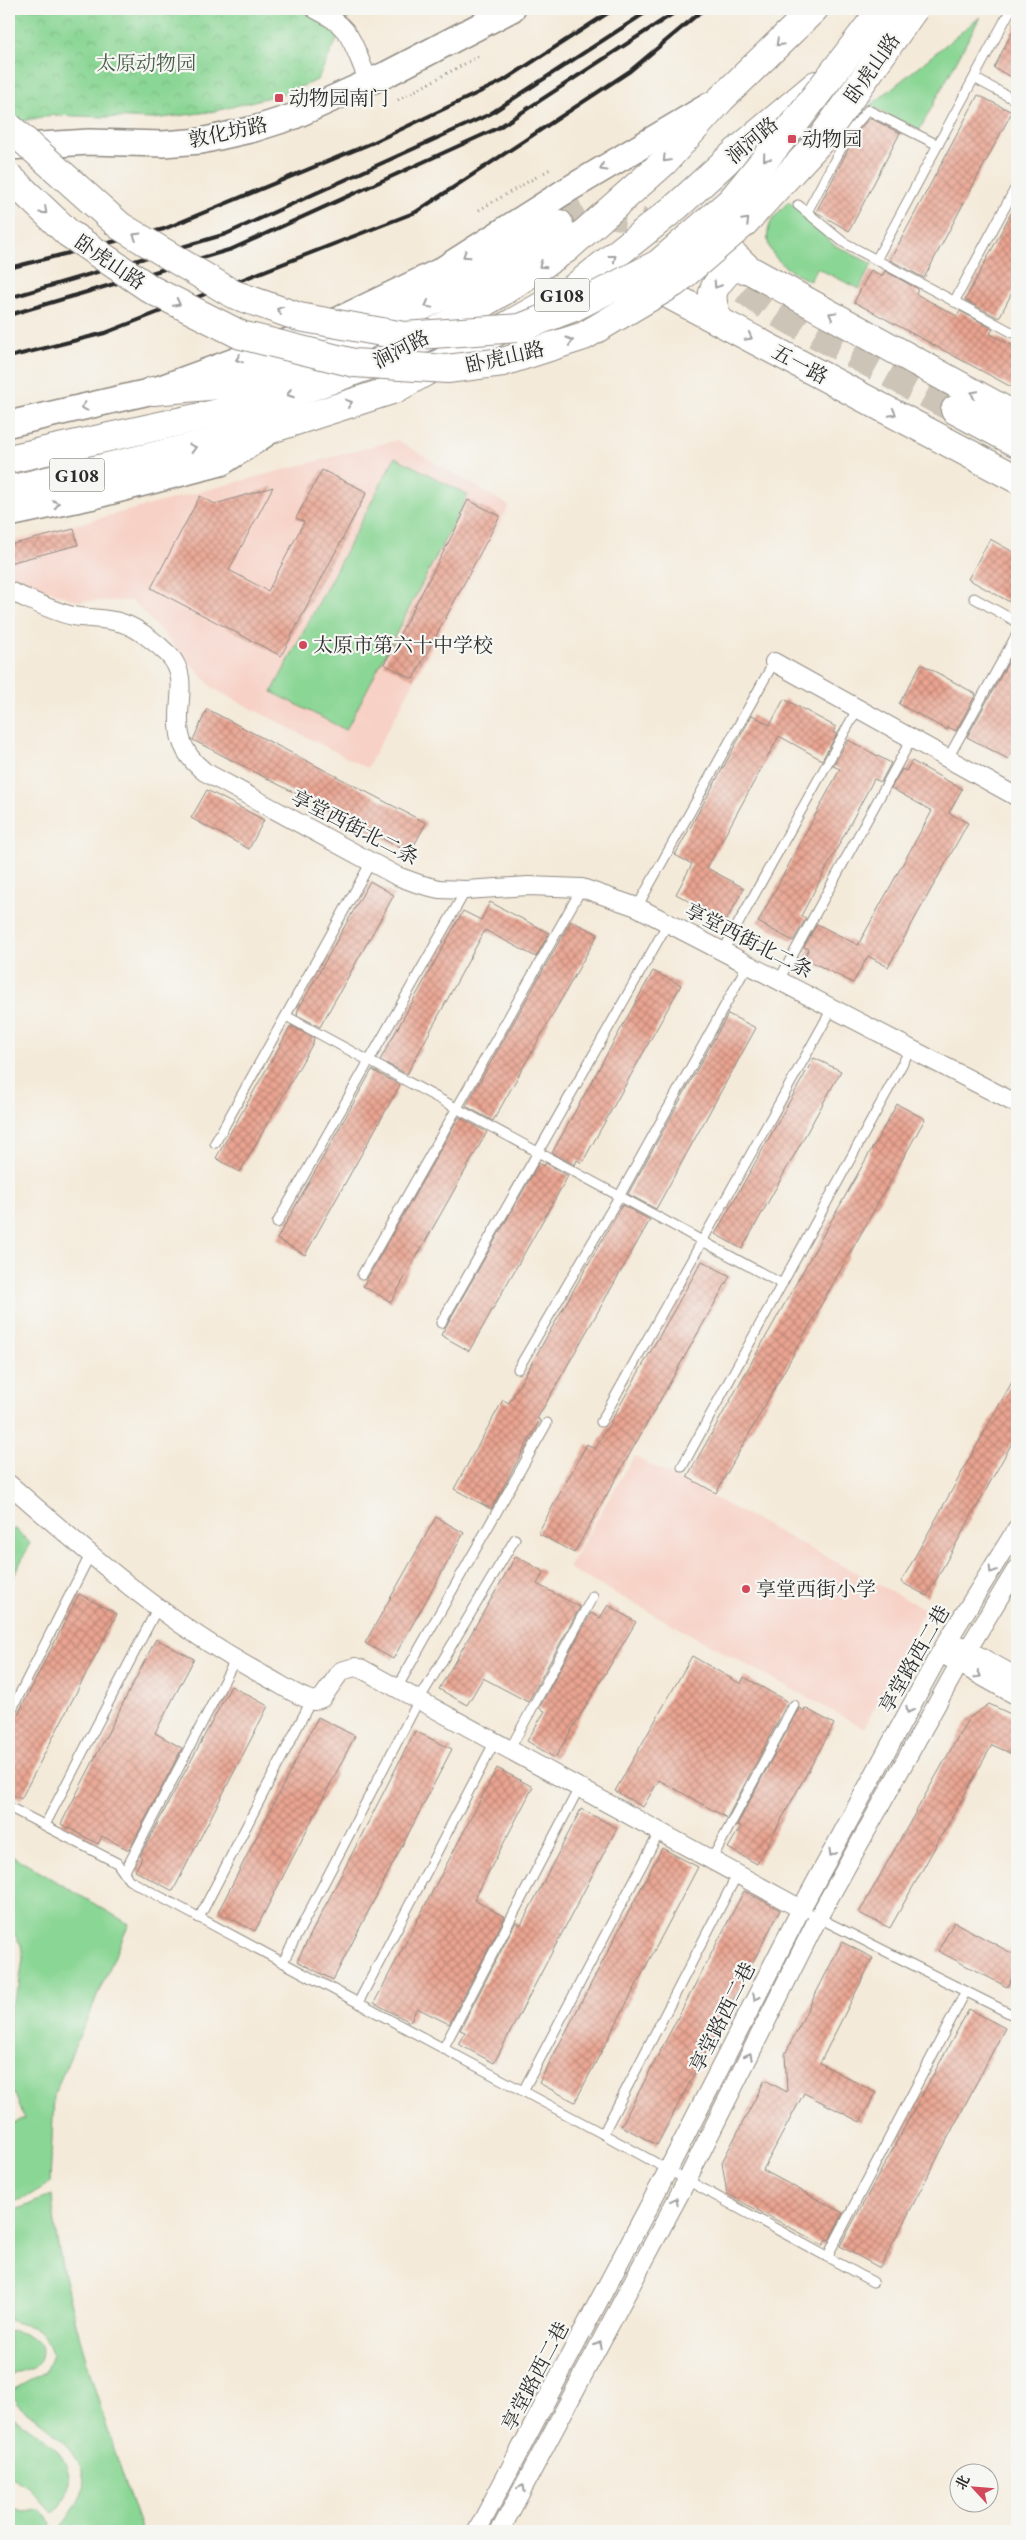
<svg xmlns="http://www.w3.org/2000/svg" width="1026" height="2540" font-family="'EB Garamond','Noto Serif SC',serif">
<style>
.built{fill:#f7d1c6}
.grass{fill:#8ad694;stroke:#5a8060}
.park{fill:url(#park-crowns);stroke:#5a8060}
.building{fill:url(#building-cross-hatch)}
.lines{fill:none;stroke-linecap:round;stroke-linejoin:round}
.primary-tunnel{stroke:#ccc4b6;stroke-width:28;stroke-dasharray:28 14;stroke-linecap:butt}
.lane-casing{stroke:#908a82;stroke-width:11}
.street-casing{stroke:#908a82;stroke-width:20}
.secondary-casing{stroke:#908a82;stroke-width:28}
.primary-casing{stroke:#908a82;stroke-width:30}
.path{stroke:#908a82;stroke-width:3;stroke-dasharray:1 4;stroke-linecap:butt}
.lane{stroke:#fff;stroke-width:9}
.street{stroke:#fff;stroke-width:18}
.secondary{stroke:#fff;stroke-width:25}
.primary{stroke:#fff;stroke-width:28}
.rail{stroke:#2b2b2b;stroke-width:4}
.highway-bridge-casing{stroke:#908a82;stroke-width:30;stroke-linecap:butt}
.highway-bridge{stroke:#fff;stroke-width:28}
.oneway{stroke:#a0a0a0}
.poi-dot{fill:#d1495b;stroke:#f6f6f2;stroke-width:2}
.labels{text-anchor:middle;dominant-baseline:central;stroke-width:4.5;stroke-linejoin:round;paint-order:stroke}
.shield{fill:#f6f6f2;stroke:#686867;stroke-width:1}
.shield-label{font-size:19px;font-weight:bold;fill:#2b2b2b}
.park-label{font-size:20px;fill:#485e4a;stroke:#f6f6f2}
.street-label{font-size:20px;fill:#2b2b2b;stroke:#f6f6f2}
.poi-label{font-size:20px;fill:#2b2b2b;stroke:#f6f6f2;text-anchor:start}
</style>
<defs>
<pattern id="park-crowns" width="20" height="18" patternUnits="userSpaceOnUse" patternTransform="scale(1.25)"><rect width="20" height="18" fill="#8ad694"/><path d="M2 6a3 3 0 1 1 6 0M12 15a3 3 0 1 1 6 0" fill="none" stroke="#77b880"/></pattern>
<pattern id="building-cross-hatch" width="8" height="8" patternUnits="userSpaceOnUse" patternTransform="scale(1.25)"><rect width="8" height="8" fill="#eaa491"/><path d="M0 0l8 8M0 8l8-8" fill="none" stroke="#be8677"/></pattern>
</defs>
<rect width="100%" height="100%" fill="#f6f6f2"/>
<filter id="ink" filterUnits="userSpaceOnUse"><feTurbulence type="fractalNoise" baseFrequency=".02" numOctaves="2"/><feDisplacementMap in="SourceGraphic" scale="10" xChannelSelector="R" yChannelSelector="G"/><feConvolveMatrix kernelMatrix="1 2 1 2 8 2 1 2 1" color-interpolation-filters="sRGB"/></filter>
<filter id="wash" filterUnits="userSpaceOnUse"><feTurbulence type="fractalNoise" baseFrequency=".0096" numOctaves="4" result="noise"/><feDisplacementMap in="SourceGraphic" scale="20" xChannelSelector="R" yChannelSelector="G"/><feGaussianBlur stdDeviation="1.12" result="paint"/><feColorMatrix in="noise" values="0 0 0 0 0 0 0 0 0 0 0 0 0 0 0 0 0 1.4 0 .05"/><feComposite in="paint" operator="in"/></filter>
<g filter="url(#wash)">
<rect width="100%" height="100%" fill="#f4ead9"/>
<g class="built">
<polygon points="397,440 509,506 367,768 214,689 133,601 77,601 9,575 9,542"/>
<polygon points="634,1456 925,1609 864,1728 568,1568"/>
</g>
<g class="grass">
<polygon points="980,17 919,131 870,106"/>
<path d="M789,201L834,245L872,264L859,289L817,268L810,281C788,271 757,252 771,222C775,215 783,208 789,201Z"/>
<polygon points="395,457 468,495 346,730 272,692"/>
<polygon points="15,1528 30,1543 9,1586 9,1531 11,1533"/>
<polygon points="9,1854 129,1924 54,2094 50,2183 25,2198 9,2203 9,2125 24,2118 15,2094 9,2096 9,2008 19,1987 23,1958 21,1945 9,1926"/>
<path d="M52,2195C56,2256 73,2314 90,2373C106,2426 123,2479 142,2531H59C66,2519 78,2506 82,2492C92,2462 54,2431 33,2416C22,2409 14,2404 11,2391L45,2372L52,2355C44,2324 35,2330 9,2320V2211L16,2210Z"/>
<path d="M9,2330C21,2332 32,2336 41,2343C46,2372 27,2366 9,2376Z"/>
<path d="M9,2413C33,2433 82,2454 66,2495C63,2503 60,2509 52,2513L27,2486L9,2476Z"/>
<polygon points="9,2507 22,2512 41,2510 51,2523 49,2531 9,2531"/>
</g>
<polygon class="park" points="9,9 349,9 352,10 317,80 288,92 216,111 154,119 51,115 9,124"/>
<g id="blocks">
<g class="building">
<polygon points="1017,22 1017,80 994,68"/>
<polygon points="978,95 1012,112 924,278 890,260"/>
<polygon points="870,118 900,133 849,231 816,212 857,132"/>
<polygon points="1017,202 1017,283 999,318 965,300"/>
<polygon points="871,270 882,276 885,271 918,289 916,294 957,316 960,311 993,329 990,334 1017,348 1017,390 854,302"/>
<polygon points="322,470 367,492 281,656 151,588 200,496 215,504 273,487 229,570 268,591 304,522 296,518"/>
<polygon points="468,500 500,516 413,679 384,664 463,515 461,514"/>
<polygon points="74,529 78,545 9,563 9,545"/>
<polygon points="990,539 1017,554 1017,606 968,579"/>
<polygon points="1017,647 1017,743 1008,759 967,737"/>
<polygon points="921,664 976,694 956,731 948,727 947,730 899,704"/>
<polygon points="784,699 836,727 833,732 837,734 822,760 779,736 707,868 744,888 726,921 676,894 692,864 675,855 752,715 770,725"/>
<polygon points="207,709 426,823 410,853 193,740"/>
<polygon points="848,740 891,763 881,782 874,779 801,916 806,918 793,941 758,922 840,769 833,766"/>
<polygon points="912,761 962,789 949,813 968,823 888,967 868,956 853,983 804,958 809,949 804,947 817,924 858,945 932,811 891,788 902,769 906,771"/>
<polygon points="207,790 264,820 249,849 191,818"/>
<polygon points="370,881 394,895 320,1027 297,1015 298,1010"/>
<polygon points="490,902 549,933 536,957 485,930 407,1074 380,1060 463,911 481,920"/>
<polygon points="571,921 598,934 493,1121 466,1106"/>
<polygon points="653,971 681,985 582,1163 577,1160 575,1165 552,1153"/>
<polygon points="728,1014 756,1028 656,1209 628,1194"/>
<polygon points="291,1026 314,1038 313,1043 240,1172 216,1158"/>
<polygon points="814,1058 841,1071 742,1249 715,1234"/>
<polygon points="372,1070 400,1085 305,1255 277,1239"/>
<polygon points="897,1104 925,1119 716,1493 687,1477"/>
<polygon points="459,1117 487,1132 391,1302 363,1286"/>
<polygon points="539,1163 544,1166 546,1163 568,1176 469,1351 441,1335"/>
<polygon points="622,1205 650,1220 537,1419 540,1420 491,1509 454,1489 503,1400 509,1403"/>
<polygon points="702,1261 730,1276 574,1553 538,1533 587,1444 595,1449"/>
<polygon points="1017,1373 1017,1434 927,1596 901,1582"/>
<polygon points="436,1517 464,1533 393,1659 365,1643"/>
<polygon points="516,1556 544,1572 537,1584 580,1607 528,1702 483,1678 467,1705 439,1689"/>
<polygon points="79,1594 117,1614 21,1799 9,1793 9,1732"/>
<polygon points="608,1605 636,1622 555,1758 527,1741 545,1711 539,1708 591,1613 600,1618"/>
<polygon points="156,1639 194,1659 155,1733 182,1748 129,1850 102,1836 98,1844 61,1824"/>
<polygon points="692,1656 741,1684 744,1677 788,1702 727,1818 659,1780 643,1807 615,1791"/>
<polygon points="231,1686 268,1706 173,1891 135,1871 142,1858 140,1856"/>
<polygon points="989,1704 1017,1717 1017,1756 992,1745 890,1928 859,1913 968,1719"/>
<polygon points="799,1708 804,1711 805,1708 834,1724 757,1864 728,1848 741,1826 737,1825"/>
<polygon points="318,1717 355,1736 255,1931 218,1912"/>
<polygon points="415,1731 452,1749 333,1980 297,1961"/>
<polygon points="497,1768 533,1787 474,1900 505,1917 449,2024 417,2008 410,2022 374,2003"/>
<polygon points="581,1809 617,1828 494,2063 458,2044 465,2032 460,2030 516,1922 521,1925"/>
<polygon points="662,1848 698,1867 575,2102 539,2083"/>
<polygon points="744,1891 780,1910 657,2145 621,2126"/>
<polygon points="954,1922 1017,1956 1017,1969 1007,1987 938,1951"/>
<polygon points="842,1942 873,1958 820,2063 876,2093 860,2122 804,2093 763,2170 843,2213 829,2240 827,2239 823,2245 727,2194 722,2162 765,2080 787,2092 785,2054"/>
<polygon points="969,2009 1005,2028 880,2268 840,2246"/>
</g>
</g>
</g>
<g filter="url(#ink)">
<use href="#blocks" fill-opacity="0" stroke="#908a82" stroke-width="1"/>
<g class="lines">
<polyline class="primary-tunnel" points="559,224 588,211 628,217 661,229 773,311 955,410"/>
<defs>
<g id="lane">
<polyline points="974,78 1017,101"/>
<polyline points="798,205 843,242 1017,335"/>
<polyline points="807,212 851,130 868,110 938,145"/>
<polyline points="876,260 1011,9"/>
<polyline points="954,302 1017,185"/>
<polyline points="974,598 1017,622"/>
<polyline points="948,758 1017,634"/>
<polyline points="637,907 774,662"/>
<polyline points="723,951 858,708"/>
<polyline points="779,980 912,738"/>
<polyline points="286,1016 782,1284"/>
<polyline points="215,1143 371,862"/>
<polyline points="277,1223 466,890"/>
<polyline points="362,1275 582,888"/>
<polyline points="441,1323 668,923"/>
<polyline points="518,1369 620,1195 748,964"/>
<polyline points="601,1422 833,1007"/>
<polyline points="682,1467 911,1048"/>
<polyline points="397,1688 547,1423"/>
<polyline points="9,1715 90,1555"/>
<polyline points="510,1749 593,1596"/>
<polyline points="9,1807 117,1863 129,1880 603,2134 873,2282"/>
<polyline points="45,1825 157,1609"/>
<polyline points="712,1859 794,1705"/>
<polyline points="124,1873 235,1660"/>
<polyline points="801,1909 1017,2017"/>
<polyline points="199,1918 311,1701"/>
<polyline points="283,1962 419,1700 515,1539"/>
<polyline points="358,2003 495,1741"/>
<polyline points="443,2049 579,1788"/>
<polyline points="523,2091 660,1831"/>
<polyline points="603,2134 738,1873"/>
<polyline points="827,2257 966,1991"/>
</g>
<g id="street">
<path d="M315,9C349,26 350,36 364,70"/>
<path d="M9,591C29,599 51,611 73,616C89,619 106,618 122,623C138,628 157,643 169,655C200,688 153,732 205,772L371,862L397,876L419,884L439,889L466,890L528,886L582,888L637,907L1017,1104"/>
<polyline points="774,662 1017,797"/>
<path d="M9,1484C90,1555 167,1623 263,1675C279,1683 297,1697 314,1701L322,1698L341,1671L355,1667L362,1669L801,1909"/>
<polyline points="959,1645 1017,1677"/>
<polyline points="949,1658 1017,1696"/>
<polyline points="477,2531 668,2170 801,1909 940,1653 1017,1528"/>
<polyline points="500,2531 687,2180 818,1918 959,1664 1017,1568"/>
</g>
<g id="secondary">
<polyline points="9,147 89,142 163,144 201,141 254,129 292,117 387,74 512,9"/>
<polyline points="9,424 153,391 313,332 440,271 564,192 710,105"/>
<polyline points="9,514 94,496 221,463 270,431"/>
</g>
<g id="primary">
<polyline points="708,225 709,232 748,269 1017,417"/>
<polyline points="643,283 647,283 1017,479"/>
<path d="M718,320C708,293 711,289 731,268L748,269"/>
<polyline points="153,391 241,383 314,362 482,275 559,224"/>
<polyline points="955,410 1017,443"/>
<polyline points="9,459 269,402 392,357 502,292 566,249 664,162 721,99 814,9"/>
<polyline points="9,490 274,428 395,389 574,288 677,206 735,153 816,85"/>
</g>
</defs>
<use href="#lane" class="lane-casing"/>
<use href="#street" class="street-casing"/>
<use href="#secondary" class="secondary-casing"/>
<use href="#primary" class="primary-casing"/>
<g class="path">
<polyline points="398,100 479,56"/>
<polyline points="479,210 552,168"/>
</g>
<use href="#lane" class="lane"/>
<use href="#street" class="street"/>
<use href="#secondary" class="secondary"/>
<use href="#primary" class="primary"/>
<g class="rail">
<polyline points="9,268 164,229 372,143 503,81 614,9"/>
<polyline points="9,298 226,234 490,114 651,9"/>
<polyline points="9,315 232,249 498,128 680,9"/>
<polyline points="9,357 105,333 416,212 630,71 704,9"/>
</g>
<defs>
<g id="highway-bridge">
<polyline points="9,127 120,226 233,294 299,317 404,336 520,328 574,307 658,264 731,201 794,124 882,9"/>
<polyline points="9,177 68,233 152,290 241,335 354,363 447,369 503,362 584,336 674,283 744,223 819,142 914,9"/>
</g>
</defs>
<use href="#highway-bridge" class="highway-bridge-casing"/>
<use href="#highway-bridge" class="highway-bridge"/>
</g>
<defs><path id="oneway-chevron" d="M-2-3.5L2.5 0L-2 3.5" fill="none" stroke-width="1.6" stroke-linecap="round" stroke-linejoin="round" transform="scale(1.25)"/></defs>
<g class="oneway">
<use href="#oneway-chevron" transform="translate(779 43) rotate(136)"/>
<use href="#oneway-chevron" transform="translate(766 158) rotate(130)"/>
<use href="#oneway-chevron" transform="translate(666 159) rotate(134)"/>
<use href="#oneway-chevron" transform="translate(603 168) rotate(149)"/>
<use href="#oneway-chevron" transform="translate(44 211) rotate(43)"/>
<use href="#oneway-chevron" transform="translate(746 221) rotate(-45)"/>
<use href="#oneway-chevron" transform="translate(136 236) rotate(-149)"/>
<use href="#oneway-chevron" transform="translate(466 255) rotate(147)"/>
<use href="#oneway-chevron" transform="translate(613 258) rotate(-38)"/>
<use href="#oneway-chevron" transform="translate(542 265) rotate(146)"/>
<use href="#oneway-chevron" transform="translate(717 285) rotate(123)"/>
<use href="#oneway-chevron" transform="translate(177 303) rotate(27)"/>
<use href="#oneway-chevron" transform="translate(428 305) rotate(151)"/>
<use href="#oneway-chevron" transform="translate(280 310) rotate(-161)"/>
<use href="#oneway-chevron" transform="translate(832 315) rotate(-151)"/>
<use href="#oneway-chevron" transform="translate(749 337) rotate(28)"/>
<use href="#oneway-chevron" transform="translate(570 341) rotate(-17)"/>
<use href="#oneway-chevron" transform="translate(239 359) rotate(160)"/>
<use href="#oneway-chevron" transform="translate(290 394) rotate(160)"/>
<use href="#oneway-chevron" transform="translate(974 394) rotate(-152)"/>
<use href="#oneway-chevron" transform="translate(349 403) rotate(-18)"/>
<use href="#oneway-chevron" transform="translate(84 407) rotate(167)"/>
<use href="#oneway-chevron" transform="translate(893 413) rotate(28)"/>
<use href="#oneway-chevron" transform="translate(193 448) rotate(-14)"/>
<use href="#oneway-chevron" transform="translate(56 504) rotate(-12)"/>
<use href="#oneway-chevron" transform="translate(992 1570) rotate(122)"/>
<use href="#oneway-chevron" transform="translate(978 1675) rotate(29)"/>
<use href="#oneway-chevron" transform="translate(909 1710) rotate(119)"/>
<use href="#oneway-chevron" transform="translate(832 1853) rotate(119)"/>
<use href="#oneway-chevron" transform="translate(756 1997) rotate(117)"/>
<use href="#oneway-chevron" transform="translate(749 2056) rotate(-63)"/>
<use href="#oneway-chevron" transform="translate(675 2201) rotate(-62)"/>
<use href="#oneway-chevron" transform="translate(599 2345) rotate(-62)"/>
<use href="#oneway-chevron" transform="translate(522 2488) rotate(-62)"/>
</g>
</g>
<g class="poi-dot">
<rect x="274" y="93" width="10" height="10" rx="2.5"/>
<rect x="787" y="134" width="10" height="10" rx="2.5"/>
<circle cx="303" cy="645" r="5"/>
<circle cx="746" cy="1589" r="5"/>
</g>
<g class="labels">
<g class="shield">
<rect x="534.5" y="278.5" width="55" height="33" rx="4"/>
<rect x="49.5" y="458.5" width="55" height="33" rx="4"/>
</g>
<g class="shield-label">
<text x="562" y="295">G108</text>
<text x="77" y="475">G108</text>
</g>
<g class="park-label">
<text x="146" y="63">太原动物园</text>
</g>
<g class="street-label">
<text transform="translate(872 68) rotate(-55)">卧虎山路</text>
<text transform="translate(228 132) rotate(-12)">敦化坊路</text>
<text transform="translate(752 140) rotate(-40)">涧河路</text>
<text transform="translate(110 262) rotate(34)">卧虎山路</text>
<text transform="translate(401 349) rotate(-27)">涧河路</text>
<text transform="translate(505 357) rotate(-13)">卧虎山路</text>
<text transform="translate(800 364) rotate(28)">五一路</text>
<text transform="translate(355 827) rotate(27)">享堂西街北二条</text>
<text transform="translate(749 940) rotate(27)">享堂西街北二条</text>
<text transform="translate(914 1659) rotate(-60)">享堂路西二巷</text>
<text transform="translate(722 2017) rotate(-63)">享堂路西二巷</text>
<text transform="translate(535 2376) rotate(-62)">享堂路西二巷</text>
</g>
<g class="poi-label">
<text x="289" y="98">动物园南门</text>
<text x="802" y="139">动物园</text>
<text x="313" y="645">太原市第六十中学校</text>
<text x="756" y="1589">享堂西街小学</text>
</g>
</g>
<rect width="1026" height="2540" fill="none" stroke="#f6f6f2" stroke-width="30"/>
<g transform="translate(974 2488) rotate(296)"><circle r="24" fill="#f6f6f2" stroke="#a5a5a2"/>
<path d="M0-4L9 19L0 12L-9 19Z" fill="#d1495b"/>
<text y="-8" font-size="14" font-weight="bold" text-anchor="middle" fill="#2b2b2b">北</text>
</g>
</svg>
